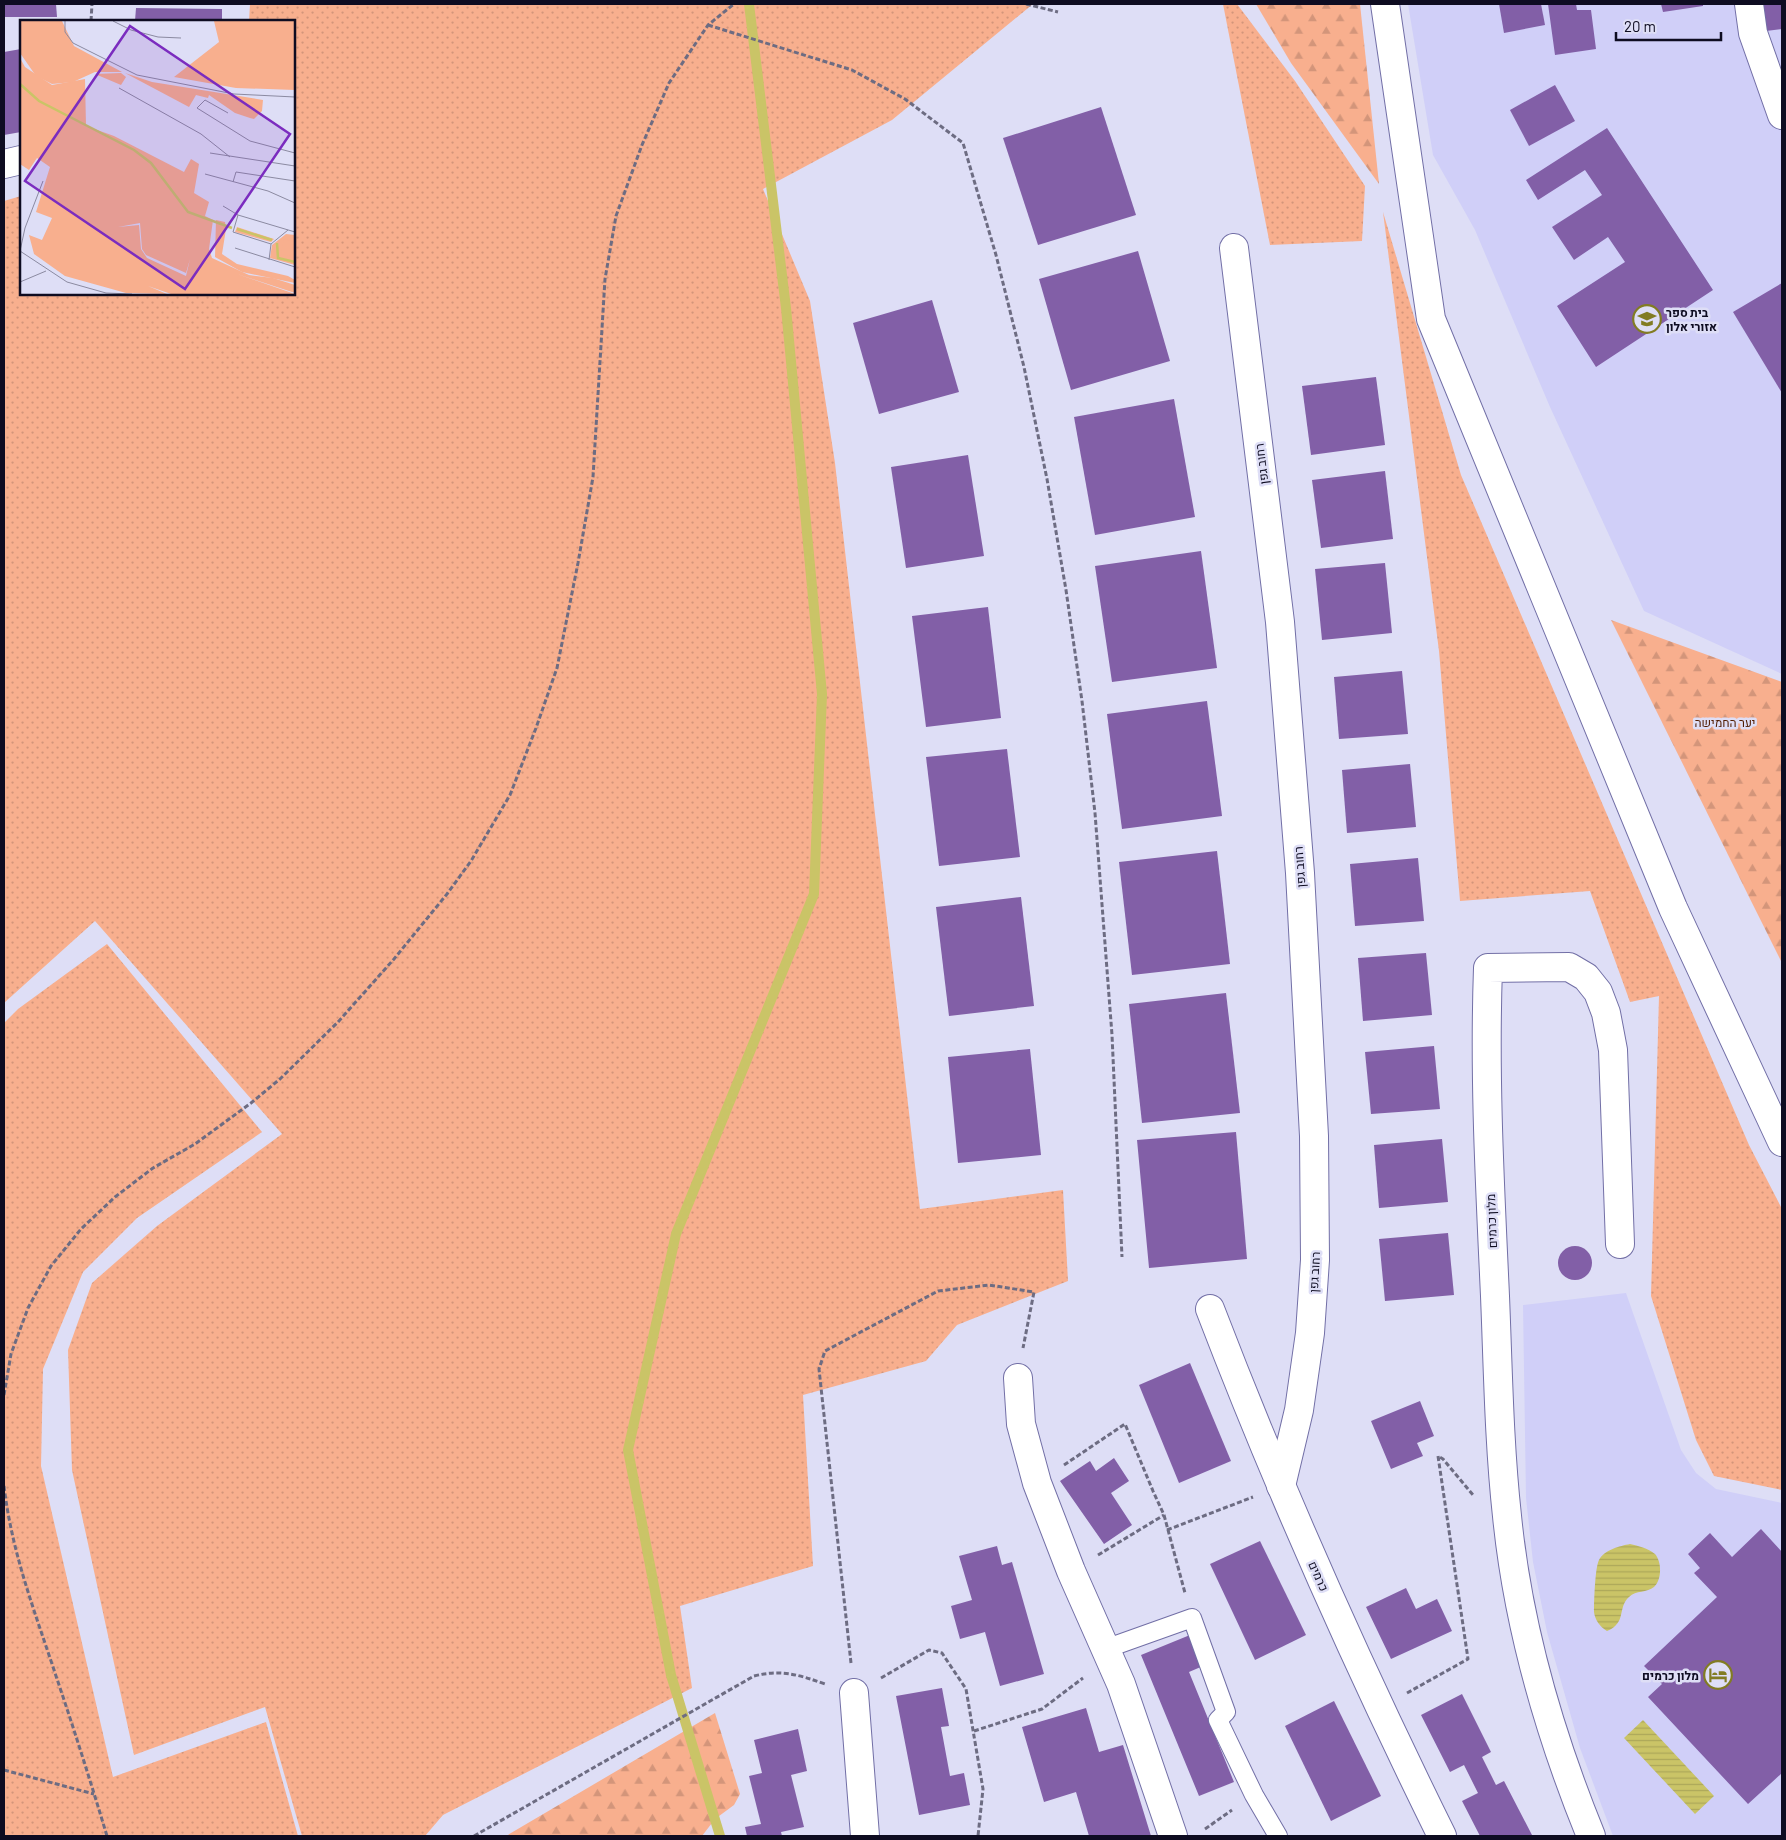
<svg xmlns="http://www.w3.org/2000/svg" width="1786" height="1840" font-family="Barlow,Heebo,sans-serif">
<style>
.built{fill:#d0cff8}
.green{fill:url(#green-dots)}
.forest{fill:url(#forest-firs)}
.water{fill:url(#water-rules)}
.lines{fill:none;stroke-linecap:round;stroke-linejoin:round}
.stream{stroke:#cac467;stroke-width:10}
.building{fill:#825fa7}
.lane-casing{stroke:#726fa6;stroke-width:20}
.street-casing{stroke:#726fa6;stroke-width:30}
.secondary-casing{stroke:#726fa6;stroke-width:30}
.path{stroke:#6d6c82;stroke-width:3;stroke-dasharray:5 2.5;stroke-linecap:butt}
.lane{stroke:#fff;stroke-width:18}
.street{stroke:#fff;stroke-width:28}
.secondary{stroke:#fff;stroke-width:28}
.labels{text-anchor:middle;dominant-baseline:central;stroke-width:5;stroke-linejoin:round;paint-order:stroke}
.poi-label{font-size:12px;font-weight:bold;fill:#0e0c21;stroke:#dedef6;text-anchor:start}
.street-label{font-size:12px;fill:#0e0c21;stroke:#dedef6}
.park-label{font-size:12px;fill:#501c00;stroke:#dedef6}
.inset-river{fill:none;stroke:#cac467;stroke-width:2.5}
.inset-road{fill:none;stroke:#8b8aa1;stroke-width:1}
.view{fill:#7b2cbf;fill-opacity:0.15;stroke:#7b2cbf;stroke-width:2.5}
.inset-edge{fill:none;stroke:#0e0c21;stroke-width:2.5}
</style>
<defs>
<pattern id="green-dots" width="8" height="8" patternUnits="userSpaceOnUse" patternTransform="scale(1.25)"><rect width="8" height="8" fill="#f8af8e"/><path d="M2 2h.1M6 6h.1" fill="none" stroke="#d3957a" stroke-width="1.8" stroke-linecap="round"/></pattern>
<pattern id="forest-firs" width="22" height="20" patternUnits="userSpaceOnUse" patternTransform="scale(1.25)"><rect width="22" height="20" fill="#f8af8e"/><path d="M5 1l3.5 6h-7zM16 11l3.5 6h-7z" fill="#d3957a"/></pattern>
<pattern id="water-rules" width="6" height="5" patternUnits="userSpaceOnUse" patternTransform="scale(1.25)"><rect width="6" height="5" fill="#cac467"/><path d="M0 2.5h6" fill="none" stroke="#aca759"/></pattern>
</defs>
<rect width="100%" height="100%" fill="#dedef6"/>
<g class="built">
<polygon points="1408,4 1782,4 1782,674 1644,611 1550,407 1475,230 1433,155"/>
<polygon points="1626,1293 1681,1450 1696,1473 1716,1489 1782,1503 1782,1836 1613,1836 1580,1748 1547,1632 1533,1562 1526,1498 1523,1305"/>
</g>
<g class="green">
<polygon points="250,4 1033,4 892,120 763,189 810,301 835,463 920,1209 1063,1190 1068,1281 957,1325 926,1361 803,1395 813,1566 680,1606 692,1688 443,1815 425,1836 302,1836 265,1707 134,1755 72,1470 68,1350 92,1283 157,1226 282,1134 95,921 4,1003 4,201 21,196 21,294 294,294 294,21 249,21"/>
<polygon points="1223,4 1237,4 1295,81 1365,186 1362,241 1270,245"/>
<polygon points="1383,212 1461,475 1749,1145 1782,1209 1782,1490 1714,1476 1696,1440 1651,1296 1659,996 1630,1002 1590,891 1460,901 1439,651"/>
<polygon points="107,944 262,1132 137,1218 83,1272 43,1369 41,1466 113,1777 266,1722 298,1836 4,1836 4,1023 18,1009"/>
</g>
<g class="forest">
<polygon points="1256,4 1360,4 1379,184 1291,63"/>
<polygon points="1611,620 1782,682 1782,963"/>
<polygon points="715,1713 740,1794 734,1805 715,1819 702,1836 506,1836"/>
</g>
<g class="water">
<path d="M1630,1544C1638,1546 1648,1548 1655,1554C1662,1562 1662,1580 1654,1587C1647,1593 1636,1590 1629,1597C1617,1608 1627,1623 1607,1631C1600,1627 1595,1620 1594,1612C1594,1603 1595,1567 1599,1560C1604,1550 1620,1546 1630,1544Z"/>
<polygon points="1643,1720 1714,1796 1695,1814 1624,1738"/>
</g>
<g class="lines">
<polyline class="stream" points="720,1836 671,1675 628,1450 676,1234 814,894 822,694 786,308 749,4"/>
</g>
<g class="building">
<polygon points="4,4 56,4 57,17 4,17"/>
<polygon points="1499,4 1541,4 1545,25 1504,33"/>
<polygon points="1548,4 1576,4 1577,10 1591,10 1596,49 1555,55"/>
<polygon points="1661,4 1703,4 1703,6 1663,12"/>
<polygon points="1762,4 1782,4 1782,29 1766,31"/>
<polygon points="136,8 222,9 222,21 135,21"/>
<polygon points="21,49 21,132 4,135 4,52"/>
<polygon points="1555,85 1575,121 1529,146 1510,110"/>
<polygon points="1101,107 1136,215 1038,245 1003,138"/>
<polygon points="1607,128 1713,290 1596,367 1557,306 1625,262 1608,237 1574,260 1552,227 1602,195 1585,170 1538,200 1526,180"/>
<polygon points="1138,251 1170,361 1071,390 1039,279"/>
<polygon points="1782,283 1782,393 1733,312"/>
<polygon points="932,300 959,392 879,414 853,323"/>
<polygon points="1376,377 1385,445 1311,455 1302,386"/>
<polygon points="1174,399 1195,517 1095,535 1074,417"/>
<polygon points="968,455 984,556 906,568 891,467"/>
<polygon points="1385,471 1393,539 1321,548 1312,480"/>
<polygon points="1201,551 1217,668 1112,682 1095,566"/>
<polygon points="1385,563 1392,633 1322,640 1315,569"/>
<polygon points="988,607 1001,718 926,727 912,616"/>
<polygon points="1402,671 1408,734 1339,739 1334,677"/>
<polygon points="1207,701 1222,816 1122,829 1107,714"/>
<polygon points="1007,749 1020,857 939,866 926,757"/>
<polygon points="1410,764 1416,827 1347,833 1342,770"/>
<polygon points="1217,851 1230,964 1132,975 1119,862"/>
<polygon points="1418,858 1424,921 1355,926 1350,864"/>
<polygon points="1021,897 1034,1006 949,1016 936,907"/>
<polygon points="1426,953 1432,1015 1363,1021 1358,958"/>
<polygon points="1226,993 1240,1113 1142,1123 1129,1004"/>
<polygon points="1434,1046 1440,1109 1371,1114 1365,1052"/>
<polygon points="1030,1049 1041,1155 958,1163 948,1057"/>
<polygon points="1236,1132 1247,1259 1149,1268 1137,1140"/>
<polygon points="1442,1139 1448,1202 1379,1208 1374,1145"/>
<polygon points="1448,1233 1454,1295 1385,1301 1379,1239"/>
<circle cx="1575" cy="1263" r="17"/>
<polygon points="1190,1363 1231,1461 1179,1483 1139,1385"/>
<polygon points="1420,1401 1434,1436 1417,1443 1423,1456 1391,1469 1371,1421"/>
<polygon points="1114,1458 1129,1481 1111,1493 1132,1525 1104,1544 1060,1481 1090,1461 1096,1471"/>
<polygon points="1761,1529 1782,1552 1782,1773 1748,1804 1648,1697 1662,1684 1644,1666 1717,1597 1694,1573 1700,1568 1688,1554 1710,1533 1732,1557"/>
<polygon points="1260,1541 1306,1635 1255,1660 1210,1564"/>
<polygon points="997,1546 1002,1565 1012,1562 1044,1674 1000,1686 985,1632 960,1639 951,1606 972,1600 959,1556"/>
<polygon points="1406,1588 1416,1609 1437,1599 1452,1631 1391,1659 1366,1607"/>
<polygon points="1190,1635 1203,1666 1189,1672 1234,1782 1199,1796 1141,1655"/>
<polygon points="942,1688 949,1726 941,1727 950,1776 964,1773 970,1805 919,1815 896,1696"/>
<polygon points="1462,1694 1491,1752 1482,1757 1496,1785 1504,1781 1532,1835 1529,1836 1480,1836 1462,1801 1478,1793 1464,1765 1450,1772 1421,1715"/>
<polygon points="1334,1701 1381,1796 1331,1821 1285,1726"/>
<polygon points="1086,1708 1099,1752 1123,1745 1151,1836 1089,1836 1076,1792 1044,1802 1022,1727"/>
<polygon points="798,1729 807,1771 791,1775 804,1827 781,1832 782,1836 747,1836 745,1827 761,1824 749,1776 762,1773 754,1740"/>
</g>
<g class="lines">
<defs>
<polyline id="lane" points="1105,1649 1192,1618 1226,1712 1218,1720 1254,1795 1278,1836"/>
<g id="street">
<polyline points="1749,4 1753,33 1782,115"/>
<polyline points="4,164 21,160"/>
<polyline points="1234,248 1280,622 1300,873 1314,1136 1315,1260 1310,1333 1299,1410 1281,1486"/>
<path d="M1210,1309C1279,1489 1357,1664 1442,1836"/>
<polyline points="1018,1378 1021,1424 1037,1483 1071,1571 1121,1684 1173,1836"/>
<polyline points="854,1693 865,1836"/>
<path d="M1591,1836C1549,1733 1518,1627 1507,1516C1499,1443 1498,1369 1495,1296C1490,1186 1484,1078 1488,968L1569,967L1586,977L1598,992L1606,1013L1613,1050L1620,1244"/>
</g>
<polyline id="secondary" points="1385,4 1431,319 1673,908 1782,1142"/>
</defs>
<use href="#lane" class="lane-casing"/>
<use href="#street" class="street-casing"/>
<use href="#secondary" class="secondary-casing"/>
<g class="path">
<polyline points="1026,4 1058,12"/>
<polyline points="91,21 92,4"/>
<polyline points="708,25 852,70 905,99 963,143 996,255 1024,367 1047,479 1066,590 1082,701 1095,813 1112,1035 1122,1257"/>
<polyline points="4,1395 11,1354 28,1308 51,1266 81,1229 115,1197 153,1168 195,1144 251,1103 280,1079 338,1022 394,959 447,894 471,861 510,795 536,728 557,668 578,563 593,477 605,279 616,216 642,145 669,83 708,25 734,4"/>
<polyline points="1064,1465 1125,1424 1153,1491 1164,1515 1185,1593"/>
<path d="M4,1486C12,1554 35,1612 56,1676C74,1729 91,1783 107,1836"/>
<polyline points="1167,1530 1253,1497"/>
<polyline points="1098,1555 1164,1515"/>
<polyline points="851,1663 819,1369 825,1351 938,1291 989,1285 1034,1292 1023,1348"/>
<polyline points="881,1678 929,1650 942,1653 966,1689 983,1789 978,1836"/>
<polyline points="1407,1693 1468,1659 1438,1456 1443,1459 1473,1495"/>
<polyline points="974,1731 1042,1709 1083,1678"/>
<polyline points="4,1770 94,1794"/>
<polyline points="1205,1829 1232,1810"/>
<path d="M474,1836L754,1676C782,1669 799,1675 825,1684"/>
</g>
<use href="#lane" class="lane"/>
<use href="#street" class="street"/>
<use href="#secondary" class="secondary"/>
</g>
<defs>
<symbol id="school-ring" viewBox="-11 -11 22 22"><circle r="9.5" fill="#dedef6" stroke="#827c23" stroke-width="1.5"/><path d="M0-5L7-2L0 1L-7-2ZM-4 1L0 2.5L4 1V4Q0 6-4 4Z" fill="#827c23"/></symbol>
<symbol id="hotel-ring" viewBox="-11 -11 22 22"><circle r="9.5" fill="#dedef6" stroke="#827c23" stroke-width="1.5"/><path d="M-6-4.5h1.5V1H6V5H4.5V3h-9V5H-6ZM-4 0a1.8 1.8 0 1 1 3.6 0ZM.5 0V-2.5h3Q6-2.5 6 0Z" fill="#827c23"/></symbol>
</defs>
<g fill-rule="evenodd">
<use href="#school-ring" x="1631" y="303" width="32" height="32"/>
<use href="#hotel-ring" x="1702" y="1659" width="32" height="32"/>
</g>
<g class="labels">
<g class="poi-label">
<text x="1666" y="312">בית ספר<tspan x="1666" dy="14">אזורי אלון</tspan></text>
<text x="1699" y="1675" text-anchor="end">מלון כרמים</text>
</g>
<g class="street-label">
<text transform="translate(1261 464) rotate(-97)">רחוב גפן</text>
<text transform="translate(1299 867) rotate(-94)">רחוב גפן</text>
<text transform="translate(1491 1221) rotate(-92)">מלון כרמים</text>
<text transform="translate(1314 1272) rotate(-87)">רחוב גפן</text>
<text transform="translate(1319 1576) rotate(66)">כרמים</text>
</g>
<g class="park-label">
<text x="1725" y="722">יער החמישה</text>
</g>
</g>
<g transform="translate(20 20)">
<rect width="275" height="275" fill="#dedef6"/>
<path d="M0,38L5,47L32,65L65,59L66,106L94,116L164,152L171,139L179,144L174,173L189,182L185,196L193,200L189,229L192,238L229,255L253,258L275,265V273L217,254L275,274H151L128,266L147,274L106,273L45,256L14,234L9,215L22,220L32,198L16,192L30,147L17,138L9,150L0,144ZM120,203L122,229L126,235L166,253L170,239L166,256L127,238L121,229L119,205L98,207ZM101,53L106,57L101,65L75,54ZM105,53L132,62L243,80L242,91L234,99L230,98L215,93L189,75L188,78L176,75L169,87ZM217,207L254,219L251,222L215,212ZM266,214L275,215V245L250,238L252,225Z" fill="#f8af8e" fill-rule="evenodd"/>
<path d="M0,1H42L54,26L102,52H75L53,62L32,64L16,56L0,33ZM194,1H275V70L216,68L154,57L199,22ZM196,200L205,202L206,209L202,234L217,244L268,256L275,260V263L222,252L195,237Z" fill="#f8af8e"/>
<path d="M264,219L275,222V237L261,234Z" fill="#f8af8e"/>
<path class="inset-river" d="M0,64L19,81L114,130L131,143L168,192L212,208M217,209L252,220M257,223L258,238L275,242"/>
<path class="inset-road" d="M45,1V12L53,23L117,55L214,74L275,77M93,1L111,10L138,17L161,18M99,68L181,114L210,137M208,93L185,80L177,88L230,121L275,133M190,133L275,146M185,154L248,171L275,183M23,161L5,208L0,231L47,262L86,273L112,274M213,162L216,152L275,161M203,186L218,195L275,212M218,195L213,212L251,224M215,228L275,247M249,240L251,224L268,210M0,262L26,251"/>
<path class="view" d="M110,6L270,114L165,269L5,161Z"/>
<rect width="275" height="275" class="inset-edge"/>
</g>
<rect width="1786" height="1840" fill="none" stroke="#0e0c21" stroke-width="10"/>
<path d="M1616 32v8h105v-8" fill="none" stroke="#0e0c21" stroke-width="2.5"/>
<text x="1624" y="32" font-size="15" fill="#0e0c21" stroke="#dedef6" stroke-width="4" paint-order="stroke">20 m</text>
</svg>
